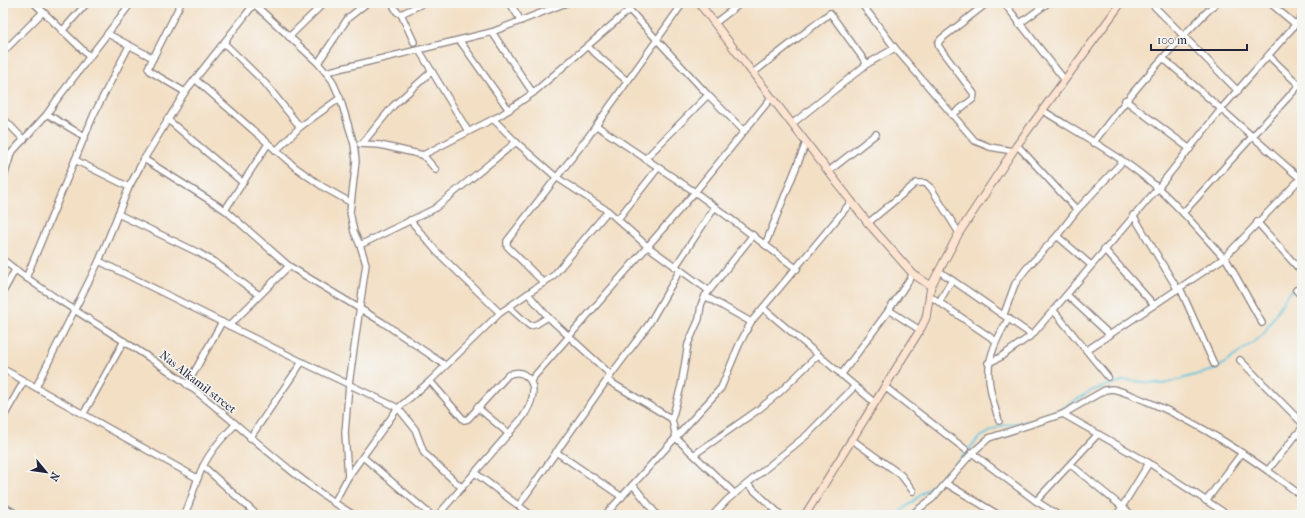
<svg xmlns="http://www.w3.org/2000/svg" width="1305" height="518" font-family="'IM FELL French Canon',serif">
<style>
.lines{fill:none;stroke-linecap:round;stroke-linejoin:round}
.stream{stroke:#60c5de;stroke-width:2}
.street-casing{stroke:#8a8080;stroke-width:8}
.secondary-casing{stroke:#8a8080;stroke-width:9}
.street{stroke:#fff;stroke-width:5.5}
.secondary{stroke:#fde4d1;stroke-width:7}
.labels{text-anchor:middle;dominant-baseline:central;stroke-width:3;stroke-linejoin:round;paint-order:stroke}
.street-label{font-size:12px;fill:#22223b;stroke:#f6f6f2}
</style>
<rect width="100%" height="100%" fill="#f6f6f2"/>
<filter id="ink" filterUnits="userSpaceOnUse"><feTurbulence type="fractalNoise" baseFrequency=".025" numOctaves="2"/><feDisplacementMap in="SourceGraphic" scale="8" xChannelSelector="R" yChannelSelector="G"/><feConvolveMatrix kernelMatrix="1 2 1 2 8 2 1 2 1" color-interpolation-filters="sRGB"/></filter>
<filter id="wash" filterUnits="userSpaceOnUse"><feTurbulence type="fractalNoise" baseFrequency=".012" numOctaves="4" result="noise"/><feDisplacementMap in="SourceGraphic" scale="16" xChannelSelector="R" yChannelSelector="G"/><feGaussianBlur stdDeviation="0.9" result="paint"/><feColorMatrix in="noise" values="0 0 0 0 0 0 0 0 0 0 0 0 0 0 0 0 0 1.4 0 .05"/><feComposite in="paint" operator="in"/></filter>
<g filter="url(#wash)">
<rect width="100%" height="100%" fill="#f3dfc4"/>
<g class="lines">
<g class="stream">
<polyline points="1049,416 1091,391 1125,380 1163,384 1217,369 1263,335 1286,296 1302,281"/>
<polyline points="897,515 952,468 979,438 1000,426 1036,420"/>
</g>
</g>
</g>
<g filter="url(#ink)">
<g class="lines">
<defs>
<g id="street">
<polyline points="34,3 90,57"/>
<polyline points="181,3 148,68 151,72 185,92"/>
<polyline points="253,3 318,63 332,80 340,98 354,144 356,161 350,212 354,232 360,245 366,264 349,384 345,433 348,477"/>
<polyline points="392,3 397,12 401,14 414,42"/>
<polyline points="510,3 521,21"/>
<polyline points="623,3 708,95 744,131"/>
<polyline points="861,3 895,48 975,141 990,147 1013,151"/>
<polyline points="1004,3 1064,79"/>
<polyline points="1151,3 1238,91"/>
<polyline points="1270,3 1295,24"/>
<polyline points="401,14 424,3"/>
<polyline points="715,23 741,3"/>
<polyline points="1019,24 1048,3"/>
<polyline points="62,31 87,3"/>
<polyline points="492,32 533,93"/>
<polyline points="108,34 153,58"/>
<polyline points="289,37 324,3"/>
<polyline points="460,41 509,110"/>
<polyline points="224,43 265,83 300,127"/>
<polyline points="588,47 627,81"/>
<polyline points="419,50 468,131"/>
<polyline points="3,52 43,12"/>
<polyline points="1269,56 1299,85"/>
<polyline points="1163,58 1302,180"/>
<polyline points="318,63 348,18 367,3"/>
<polyline points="867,64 895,48"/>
<polyline points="326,72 492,32 566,3"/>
<polyline points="753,73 830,13 867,64 792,124"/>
<polyline points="195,79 295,167 323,187 350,202"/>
<polyline points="1125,100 1190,149"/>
<path d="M1042,110C1080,134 1126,159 1159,189C1182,210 1203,235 1224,258"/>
<polyline points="47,114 85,137"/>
<polyline points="952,115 973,99 974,94 939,47 938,43 941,39 987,3"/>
<polyline points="3,118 24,140"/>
<polyline points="167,119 242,182"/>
<polyline points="493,119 516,142 556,177 608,211 647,246 708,290"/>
<polyline points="597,126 695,192 797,269"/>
<path d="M1093,143C1131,93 1171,46 1216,3"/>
<polyline points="360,144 380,145 423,155 436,170"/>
<polyline points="362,144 393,106 432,71"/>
<polyline points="1017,145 1077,210"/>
<polyline points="276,151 300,127 340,98"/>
<polyline points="423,155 501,115 533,93 629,10"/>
<polyline points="144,159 225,210 289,266 382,322 445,365"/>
<polyline points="645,159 708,95"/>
<polyline points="75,160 129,187"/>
<polyline points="3,162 47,114 58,98 131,3"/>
<polyline points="829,171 876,134"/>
<polyline points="3,180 10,157"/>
<polyline points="225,210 268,144"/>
<polyline points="1183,213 1302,82"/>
<polyline points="118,214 199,253 216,263 259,295"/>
<polyline points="1133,215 1178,290"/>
<polyline points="618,219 658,168"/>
<polyline points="410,220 437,252 500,313"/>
<polyline points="1257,222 1301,271"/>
<polyline points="868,223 916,183 925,183 931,188 959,233"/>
<polyline points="1057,236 1091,265"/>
<polyline points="360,245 434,209 516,142"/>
<polyline points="765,245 806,143"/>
<polyline points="1104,249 1154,305"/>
<polyline points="1225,257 1262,323"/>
<path d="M3,260C61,306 128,340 187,384C243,427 293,479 354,515"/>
<polyline points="99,261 302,362 398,408 415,429 424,453 462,488"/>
<polyline points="675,267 715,207"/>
<polyline points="939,271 1032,335 1158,188 1222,108 1302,17"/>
<polyline points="26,278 94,114 129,46"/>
<polyline points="544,283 507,246 507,241 588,137 683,3"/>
<polyline points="1180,288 1214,364"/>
<polyline points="1296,290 1302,297"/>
<polyline points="3,292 15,270"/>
<polyline points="529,295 548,317 611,375"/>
<polyline points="1067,295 1110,335"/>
<polyline points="705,296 751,322"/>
<polyline points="930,296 996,341"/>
<polyline points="939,302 952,280"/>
<polyline points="509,307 530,326 537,324 548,317"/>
<polyline points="763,308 875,403"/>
<polyline points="889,310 920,330"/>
<polyline points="1054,311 1108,377"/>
<polyline points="1004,314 1015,284 1026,269 1057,236 1077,210 1122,162"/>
<polyline points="229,326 289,266"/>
<polyline points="1087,350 1224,258 1302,177"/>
<polyline points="1240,360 1302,423"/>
<polyline points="988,363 999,358 1032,335"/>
<polyline points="3,369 197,478"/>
<polyline points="841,375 889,310 913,274"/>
<polyline points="531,380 695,192 771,98"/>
<polyline points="607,380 672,419"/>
<path d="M430,381L464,420L468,419L508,375C514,372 520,371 526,376C539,387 531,405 523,417L438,515"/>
<polyline points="187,385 222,322"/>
<polyline points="36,387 99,261 129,187 144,159 185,92 255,3"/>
<polyline points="885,387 965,449"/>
<polyline points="477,407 509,434"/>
<polyline points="84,413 124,341"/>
<polyline points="1063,414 1149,463 1228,515"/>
<polyline points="3,418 24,381"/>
<path d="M999,421C985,376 983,360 1009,318"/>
<polyline points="250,438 302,362"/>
<polyline points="851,439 901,475 913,491"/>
<polyline points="556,452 622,497"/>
<polyline points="972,453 1036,501"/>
<polyline points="695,454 758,410 780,392 817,356"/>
<polyline points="363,457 431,515"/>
<polyline points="1071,465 1132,515"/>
<polyline points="203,466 257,515"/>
<polyline points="1268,470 1302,428"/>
<polyline points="475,473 531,515"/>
<polyline points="747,484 781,515"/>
<polyline points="947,484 999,515"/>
<polyline points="633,485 657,515"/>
<polyline points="735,494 676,438 672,419 681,386 688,344 699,319 701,305 705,296 753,235"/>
<polyline points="1206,501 1242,453"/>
<polyline points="334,503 348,477 398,408 430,381 500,313 553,276 608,211"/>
<polyline points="519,505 607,380 649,324 680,270"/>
<polyline points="3,506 18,515"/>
<path d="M184,515C191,503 193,490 198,478C206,456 219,441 235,425"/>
<polyline points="605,515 721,388 739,345 751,322 852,201"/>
<polyline points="713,515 727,500 807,435 855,386"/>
<path d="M911,515L933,498L972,453L989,438L1063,414L1105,390L1112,389C1124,391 1135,397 1146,401C1203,424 1253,459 1302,496"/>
<polyline points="1058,515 1036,501 1098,434"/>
<polyline points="1117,515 1149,463"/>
</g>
<g id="secondary">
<polyline points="699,3 868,223 913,274 931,286"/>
<polyline points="805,515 920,330 926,318 931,286 959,233 1017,145 1121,3"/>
</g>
</defs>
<use href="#street" class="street-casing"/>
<use href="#secondary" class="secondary-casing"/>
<use href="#street" class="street"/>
<use href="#secondary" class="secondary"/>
</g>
</g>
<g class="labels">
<g class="street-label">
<text transform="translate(198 382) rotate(38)">Nas Alkamil street</text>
</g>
</g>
<rect width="1305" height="518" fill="none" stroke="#f6f6f2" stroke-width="16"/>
<g transform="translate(46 472) rotate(119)" stroke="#f6f6f2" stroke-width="3" paint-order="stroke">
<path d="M0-3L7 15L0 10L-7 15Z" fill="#22223b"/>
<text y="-6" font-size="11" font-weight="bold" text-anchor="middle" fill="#22223b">N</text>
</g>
<path d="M1151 44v6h96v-6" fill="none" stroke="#22223b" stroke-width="2"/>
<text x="1157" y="44" font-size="12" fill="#22223b" stroke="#f6f6f2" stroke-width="3" paint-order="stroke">100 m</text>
</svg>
